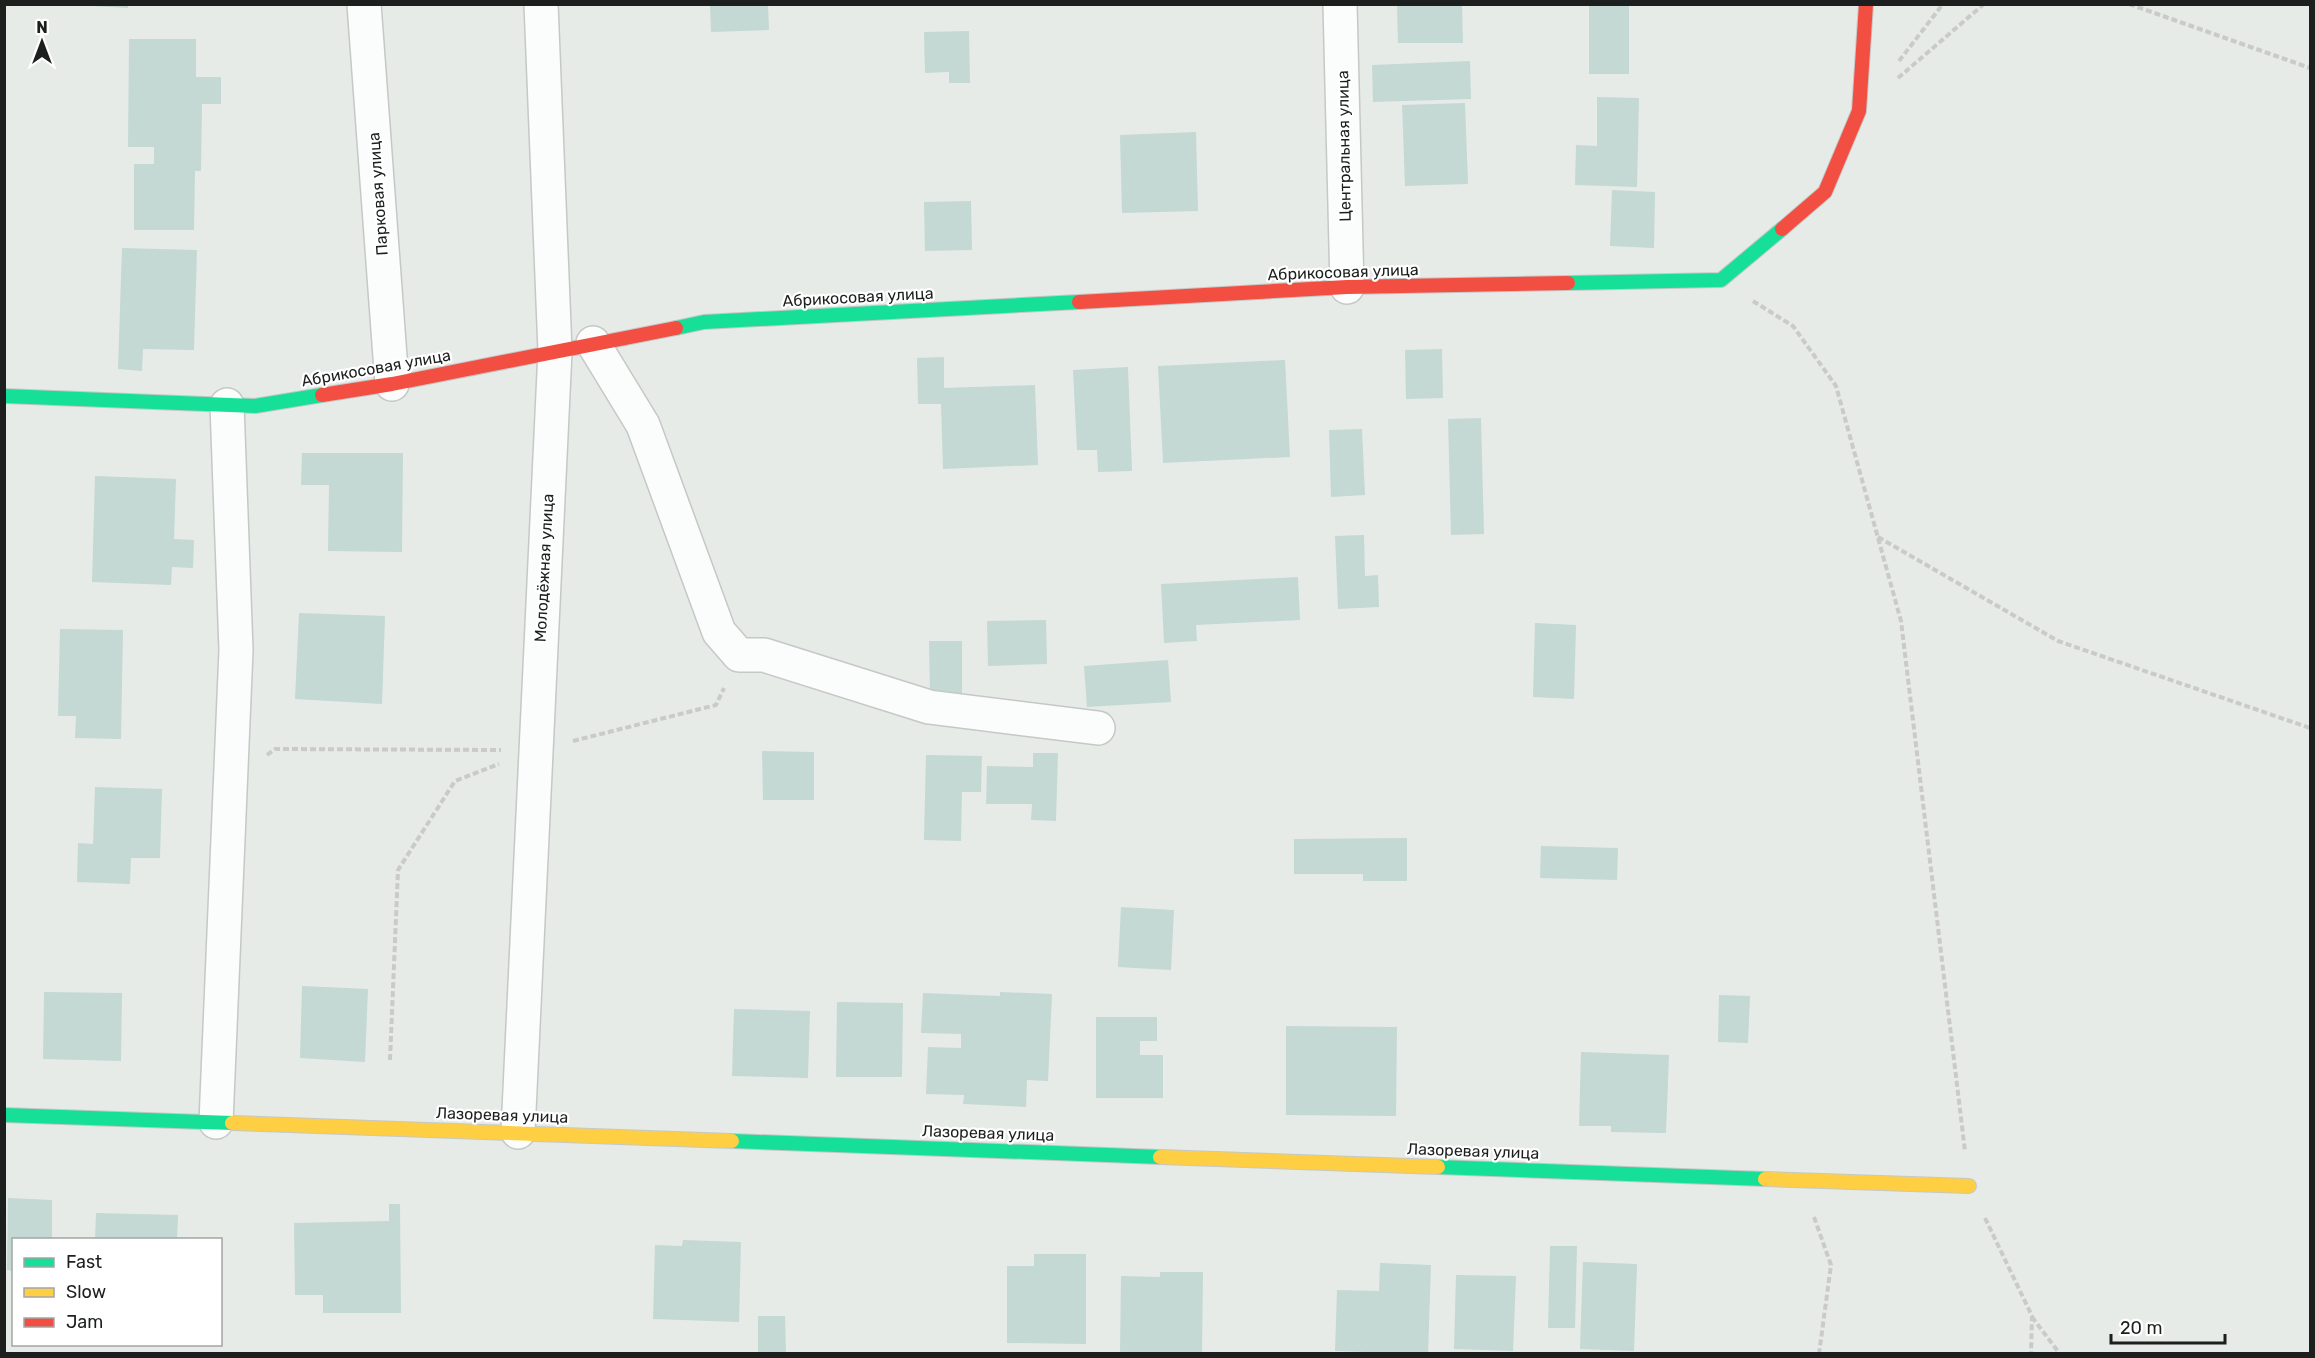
<svg xmlns="http://www.w3.org/2000/svg" width="2315" height="1358" font-family="Rubik,sans-serif">
<style>
.building{fill:#c4d8d4}
.lines{fill:none;stroke-linecap:round;stroke-linejoin:round}
.street-casing{stroke:#c5c8c6;stroke-width:36}
.fast-casing{stroke:#c5c8c6;stroke-width:16}
.slow-casing{stroke:#c5c8c6;stroke-width:16}
.jam-casing{stroke:#c5c8c6;stroke-width:16}
.path{stroke:#c9cac9;stroke-width:4;stroke-dasharray:6 3;stroke-linecap:butt}
.street{stroke:#fbfcfc;stroke-width:33}
.fast{stroke:#16e098;stroke-width:14}
.slow{stroke:#ffcf43;stroke-width:14}
.jam{stroke:#f24e42;stroke-width:14}
.labels{text-anchor:middle;dominant-baseline:central;stroke-width:4.5;stroke-linejoin:round;paint-order:stroke}
.street-label{font-size:16px;fill:#1c1f1d;stroke:#fff}
</style>
<rect width="100%" height="100%" fill="#e6ebe8"/>
<g class="building">
<polygon points="93,4 128,4 128,8 93,6"/>
<polygon points="710,4 768,4 769,30 711,32"/>
<polygon points="1397,4 1462,4 1463,43 1398,43"/>
<rect x="1589" y="4" width="40" height="70"/>
<polygon points="969,31 970,83 949,83 949,72 925,73 924,32"/>
<polygon points="129,39 196,39 196,77 221,77 221,104 202,104 201,171 195,171 194,230 134,230 134,164 154,164 154,147 128,147"/>
<polygon points="1470,61 1471,99 1373,102 1372,65"/>
<polygon points="1597,97 1639,98 1637,187 1575,185 1576,145 1597,146"/>
<polygon points="1465,103 1468,184 1405,186 1402,105"/>
<polygon points="1196,132 1198,211 1122,213 1120,135"/>
<polygon points="1612,190 1655,192 1654,248 1610,246"/>
<polygon points="971,201 972,250 925,251 924,202"/>
<polygon points="122,248 197,250 194,350 143,349 142,371 118,369"/>
<polygon points="1442,349 1443,398 1406,399 1405,350"/>
<polygon points="944,357 944,388 1035,385 1038,465 943,469 941,404 918,404 917,358"/>
<polygon points="1285,360 1290,457 1163,463 1158,366"/>
<polygon points="1128,367 1132,471 1098,472 1097,450 1077,450 1073,370"/>
<polygon points="1481,418 1484,534 1451,535 1448,419"/>
<polygon points="1362,429 1365,495 1331,497 1329,430"/>
<polygon points="302,453 403,453 402,552 328,551 329,485 301,485"/>
<polygon points="95,476 176,479 174,539 194,540 193,568 172,567 171,585 92,582"/>
<polygon points="1364,535 1365,576 1378,575 1379,607 1338,609 1335,536"/>
<polygon points="1298,577 1300,620 1196,625 1197,641 1164,643 1161,584"/>
<polygon points="299,613 385,616 382,704 295,699"/>
<polygon points="1046,620 1047,664 988,666 987,621"/>
<polygon points="1535,623 1576,625 1574,699 1533,697"/>
<polygon points="60,629 123,630 121,739 75,738 76,716 58,716"/>
<polygon points="929,641 962,641 962,693 930,693"/>
<polygon points="1168,660 1171,702 1087,707 1084,666"/>
<polygon points="762,751 814,752 814,800 763,800"/>
<polygon points="1033,753 1058,753 1056,821 1031,820 1032,804 986,804 987,766 1033,767"/>
<polygon points="926,755 982,756 981,792 962,792 961,841 924,840"/>
<polygon points="95,787 162,789 160,858 131,858 130,884 77,882 78,843 93,844"/>
<polygon points="1407,838 1407,881 1363,881 1363,874 1294,874 1294,839"/>
<polygon points="1541,846 1618,848 1617,880 1540,878"/>
<polygon points="1121,907 1174,910 1171,970 1118,967"/>
<polygon points="302,986 368,989 365,1062 300,1058"/>
<polygon points="44,992 122,993 121,1061 43,1059"/>
<polygon points="1000,992 1052,994 1048,1081 1027,1080 1026,1107 963,1104 964,1095 926,1094 928,1047 961,1048 961,1034 921,1033 923,993 1000,996"/>
<polygon points="1719,995 1750,996 1748,1043 1718,1042"/>
<polygon points="837,1002 903,1003 902,1077 836,1077"/>
<polygon points="734,1009 810,1011 808,1078 732,1076"/>
<polygon points="1096,1017 1157,1017 1157,1041 1140,1041 1140,1055 1163,1055 1163,1098 1096,1098"/>
<polygon points="1286,1026 1397,1027 1396,1116 1286,1115"/>
<polygon points="1581,1052 1669,1055 1666,1133 1611,1132 1611,1126 1579,1126"/>
<polygon points="8,1198 52,1200 52,1240 14,1240 14,1271 7,1270"/>
<polygon points="389,1204 400,1204 401,1313 323,1313 323,1295 295,1295 294,1223 389,1221"/>
<polygon points="96,1213 178,1215 177,1240 95,1240"/>
<polygon points="683,1240 741,1242 739,1322 653,1319 655,1245 682,1246"/>
<polygon points="1550,1246 1577,1246 1575,1328 1548,1328"/>
<polygon points="1034,1254 1086,1254 1086,1344 1007,1343 1007,1266 1034,1266"/>
<polygon points="1583,1262 1637,1264 1634,1351 1580,1349"/>
<polygon points="1380,1263 1431,1265 1428,1354 1335,1351 1337,1290 1379,1291"/>
<polygon points="1160,1272 1203,1272 1202,1354 1120,1354 1121,1276 1160,1277"/>
<polygon points="1456,1275 1516,1276 1513,1351 1454,1349"/>
<polygon points="758,1316 785,1316 786,1354 758,1354"/>
</g>
<g class="lines">
<defs>
<g id="street">
<polyline points="364,4 392,384"/>
<polyline points="1340,4 1347,287"/>
<polyline points="593,343 643,425 719,632 739,655 764,655 929,707 1098,728"/>
<polyline points="216,1122 236,650 227,405"/>
<polyline points="518,1132 555,351 541,4"/>
</g>
<g id="fast">
<polyline points="1568,283 1721,280 1782,229"/>
<polyline points="676,328 704,322 1079,302"/>
<polyline points="4,396 255,406 322,395"/>
<polyline points="4,1115 232,1123"/>
<polyline points="732,1141 1160,1157"/>
<polyline points="1438,1167 1765,1179"/>
</g>
<g id="slow">
<polyline points="232,1123 732,1141"/>
<polyline points="1160,1157 1438,1167"/>
<polyline points="1765,1179 1969,1186"/>
</g>
<g id="jam">
<polyline points="1782,229 1825,192 1859,111 1866,4"/>
<polyline points="1079,302 1347,287 1568,283"/>
<polyline points="322,395 392,384 676,328"/>
</g>
</defs>
<use href="#street" class="street-casing"/>
<use href="#fast" class="fast-casing"/>
<use href="#slow" class="slow-casing"/>
<use href="#jam" class="jam-casing"/>
<g class="path">
<polyline points="2129,4 2310,68"/>
<polyline points="1899,61 1943,4"/>
<polyline points="1898,78 1984,4"/>
<polyline points="1753,301 1793,326 1836,386 1901,621 1965,1151"/>
<polyline points="1878,537 2058,641 2310,728"/>
<polyline points="573,741 716,705 724,688"/>
<polyline points="267,755 275,749 501,750"/>
<polyline points="390,1060 398,870 455,781 499,764"/>
<polyline points="1814,1217 1831,1265 1819,1354"/>
<polyline points="1985,1218 2032,1316 2031,1354"/>
<polyline points="2032,1317 2060,1354"/>
</g>
<use href="#street" class="street"/>
<use href="#fast" class="fast"/>
<use href="#slow" class="slow"/>
<use href="#jam" class="jam"/>
</g>
<g class="labels">
<g class="street-label">
<text transform="translate(1344 146) rotate(-91)">Центральная улица</text>
<text transform="translate(378 194) rotate(-94)">Парковая улица</text>
<text transform="translate(1343 272) rotate(-2)">Абрикосовая улица</text>
<text transform="translate(858 297) rotate(-3)">Абрикосовая улица</text>
<text transform="translate(376 368) rotate(-10)">Абрикосовая улица</text>
<text transform="translate(544 568) rotate(-87)">Молодёжная улица</text>
<text transform="translate(502 1115) rotate(2)">Лазоревая улица</text>
<text transform="translate(988 1133) rotate(2)">Лазоревая улица</text>
<text transform="translate(1473 1151) rotate(2)">Лазоревая улица</text>
</g>
</g>
<rect width="2315" height="1358" fill="none" stroke="#1c1f1d" stroke-width="12"/>
<rect x="12" y="1238" width="210" height="108" fill="#ffffff" stroke="#a4a5a5" stroke-width="1.5"/>
<rect x="24" y="1258" width="30" height="9" fill="#16e098" stroke="#a4a5a5" stroke-width="1.5"/>
<text x="66" y="1268" font-size="18" fill="#1c1f1d">Fast</text>
<rect x="24" y="1288" width="30" height="9" fill="#ffcf43" stroke="#a4a5a5" stroke-width="1.5"/>
<text x="66" y="1298" font-size="18" fill="#1c1f1d">Slow</text>
<rect x="24" y="1318" width="30" height="9" fill="#f24e42" stroke="#a4a5a5" stroke-width="1.5"/>
<text x="66" y="1328" font-size="18" fill="#1c1f1d">Jam</text>
<g transform="translate(42 42)" stroke="#ffffff" stroke-width="4.5" paint-order="stroke">
<path d="M0-4.5L10 22L0 15L-10 22Z" fill="#1c1f1d"/>
<text y="-9" font-size="16" font-weight="bold" text-anchor="middle" fill="#1c1f1d">N</text>
</g>
<path d="M2111 1334v9h114v-9" fill="none" stroke="#1c1f1d" stroke-width="3"/>
<text x="2120" y="1334" font-size="18" fill="#1c1f1d" stroke="#ffffff" stroke-width="4.5" paint-order="stroke">20 m</text>
</svg>
